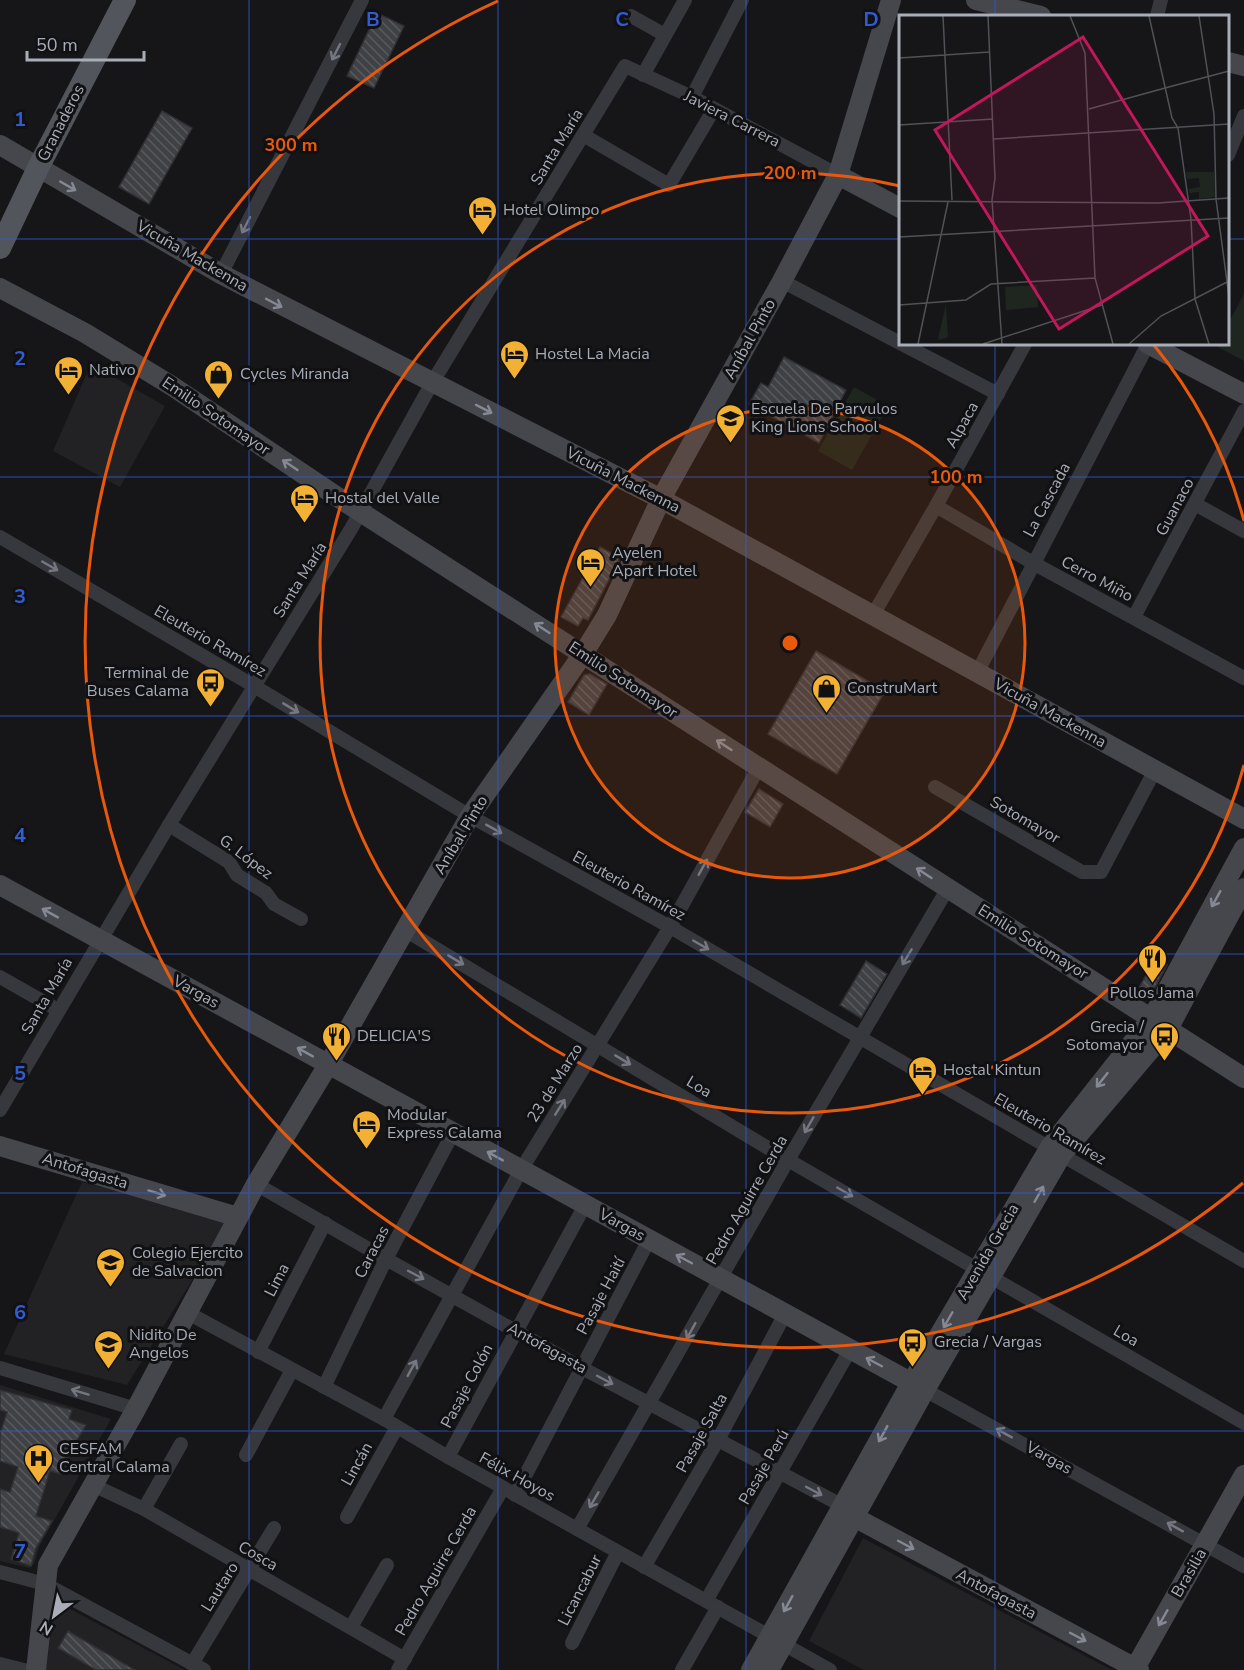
<svg xmlns="http://www.w3.org/2000/svg" width="1244" height="1670" font-family="'Nunito Sans',sans-serif">
<style>
.built{fill:#222225}
.garden{fill:#1e261f}
.building{fill:url(#building-back-hatch);stroke:#303034;stroke-width:1.5}
.lines{fill:none;stroke-linecap:round;stroke-linejoin:round}
.street{stroke:#37383d;stroke-width:14}
.secondary{stroke:#45474d;stroke-width:20}
.primary{stroke:#53555c;stroke-width:22}
.oneway{stroke:#757881}
.oneway2{stroke:#858993}
.grid{fill:none;stroke:#325cd3;stroke-width:1.5;stroke-opacity:0.55}
.ring{fill:none;stroke:#e8590c;stroke-width:3}
.labels{text-anchor:middle;dominant-baseline:central;stroke-width:6;stroke-linejoin:round;paint-order:stroke}
.street-label{font-size:16px;fill:#a8adb8;stroke:#111113}
.poi-label{font-size:16px;fill:#a8adb8;stroke:#111113;text-anchor:start}
.inset-road{fill:none;stroke:#505258;stroke-width:1.5}
.view{fill:#c2185b;fill-opacity:0.15;stroke:#c2185b;stroke-width:3}
.inset-edge{fill:none;stroke:#a8adb8;stroke-width:3}
.grid-label{font-size:20px;text-anchor:middle;font-weight:bold;fill:#325cd3;stroke:#111113;stroke-width:6;stroke-linejoin:round;paint-order:stroke}
.centre{fill:#e8590c;stroke:#111113;stroke-width:3}
.ring-label{font-size:18px;text-anchor:middle;font-weight:bold;fill:#e8590c;stroke:#111113;stroke-width:6;stroke-linejoin:round;paint-order:stroke}
</style>
<defs>
<pattern id="building-back-hatch" width="6" height="6" patternUnits="userSpaceOnUse" patternTransform="scale(1.5)"><rect width="6" height="6" fill="#404145"/><path d="M-1 5l2 2M0 0l6 6M5-1l2 2" fill="none" stroke="#595a5e"/></pattern>
</defs>
<rect width="100%" height="100%" fill="#161618"/>
<g class="built">
<polygon points="91,364 165,406 120,487 53,451"/>
<polygon points="82,1182 229,1221 127,1385 4,1354"/>
<polygon points="0,1385 111,1419 39,1547 34,1564 29,1568 0,1561"/>
<polygon points="863,1538 1112,1670 864,1670 809,1641"/>
<polygon points="55,1601 185,1670 46,1670"/>
</g>
<g class="garden">
<polygon points="1244,294 1244,361 1216,346 1217,344 1228,344 1228,324"/>
<polygon points="854,387 888,406 852,470 818,451"/>
</g>
<g class="building">
<polygon points="377,13 404,26 374,88 347,76"/>
<polygon points="162,111 192,128 149,204 119,187"/>
<polygon points="784,357 846,390 819,443 749,404 761,383 768,387"/>
<polygon points="600,547 620,558 588,620 583,618 578,626 561,617"/>
<polygon points="816,651 885,691 837,774 768,734"/>
<polygon points="590,674 607,684 589,715 568,702 584,675"/>
<polygon points="759,789 783,804 770,827 745,812"/>
<polygon points="1155,958 1167,965 1150,997 1138,990"/>
<polygon points="866,961 887,974 861,1018 840,1005"/>
<polygon points="0,1390 72,1410 69,1419 86,1425 66,1459 61,1474 50,1471 36,1516 52,1521 36,1548 31,1566 11,1559 19,1533 0,1527 0,1489 10,1492 18,1467 0,1461 0,1434 7,1412 0,1410"/>
<polygon points="68,1631 135,1670 96,1670 58,1648"/>
</g>
<g class="lines">
<g class="street">
<polyline points="631,16 665,35"/>
<polyline points="1157,16 1161,0"/>
<polyline points="643,75 685,0"/>
<polyline points="692,97 742,0"/>
<polyline points="583,135 669,185 714,109"/>
<polyline points="1228,155 1244,116"/>
<polyline points="221,274 362,0"/>
<polyline points="782,281 900,343"/>
<polyline points="902,344 998,394"/>
<polyline points="1195,504 1244,531"/>
<polyline points="936,506 1033,563 1244,678"/>
<polyline points="0,537 254,686 470,816 670,927 1244,1261"/>
<polyline points="873,615 936,506 1025,344"/>
<polyline points="1134,617 1244,411"/>
<polyline points="977,673 1148,344"/>
<polyline points="935,787 1082,872 1101,872 1155,770"/>
<polyline points="169,825 229,862 237,875 266,893 274,904 301,919"/>
<polyline points="405,930 788,1160 977,1269"/>
<polyline points="0,977 58,1010"/>
<polyline points="0,1110 169,825 351,529 432,383 625,66 692,97 838,175"/>
<polyline points="256,1184 386,1259 582,1368 843,1506"/>
<polyline points="991,1277 1244,1423"/>
<polyline points="188,1313 384,1419 448,1457 830,1670"/>
<polyline points="258,1352 325,1223"/>
<polyline points="0,1368 136,1409"/>
<polyline points="324,1387 386,1259 453,1133"/>
<polyline points="925,1390 1244,1566"/>
<polyline points="384,1419 521,1170 670,927 759,767"/>
<polyline points="246,1455 292,1370"/>
<polyline points="448,1457 585,1205"/>
<polyline points="93,1485 144,1509 405,1659"/>
<polyline points="515,1495 649,1240"/>
<polyline points="144,1509 181,1444"/>
<polyline points="347,1517 397,1427"/>
<polyline points="577,1529 788,1160 948,888"/>
<polyline points="644,1567 718,1440 785,1314"/>
<polyline points="0,1572 45,1584 204,1670"/>
<polyline points="706,1601 850,1350"/>
<polyline points="351,1627 387,1565"/>
<polyline points="572,1643 618,1552"/>
<polyline points="0,1664 24,1670"/>
<polyline points="192,1664 274,1528"/>
<polyline points="398,1670 503,1488"/>
<polyline points="682,1670 718,1607"/>
</g>
<g class="secondary">
<polyline points="976,0 1041,16"/>
<polyline points="1228,62 1244,66"/>
<polyline points="0,145 221,274 661,499 1244,819"/>
<polyline points="838,175 900,208"/>
<polyline points="0,288 85,333 172,386 348,504 1244,1078"/>
<polyline points="1148,344 1244,394"/>
<polyline points="0,885 925,1390"/>
<polyline points="0,1146 238,1217"/>
<polyline points="854,1517 1139,1670"/>
<polyline points="36,1670 48,1565 136,1409 256,1184 328,1065 470,816 583,654 607,615 661,499 782,281 838,175 891,0"/>
<polyline points="751,1670 911,1383 1050,1147 1152,1018 1244,848"/>
<polyline points="769,1670 925,1390 1062,1154 1168,1029 1244,888"/>
<polyline points="1134,1670 1244,1475"/>
</g>
<polyline class="primary" points="0,248 38,168 125,0"/>
</g>
<defs><path id="oneway-shaft" d="M-6 0H5M1.5-3L5.5 0L1.5 3" fill="none" stroke-width="1.6" stroke-linecap="round" stroke-linejoin="round" transform="scale(1.5)"/></defs>
<g class="oneway">
<use href="#oneway-shaft" transform="translate(336 52) rotate(117)"/>
<use href="#oneway-shaft" transform="translate(246 225) rotate(117)"/>
<use href="#oneway-shaft" transform="translate(50 566) rotate(30)"/>
<use href="#oneway-shaft" transform="translate(291 708) rotate(31)"/>
<use href="#oneway-shaft" transform="translate(494 829) rotate(29)"/>
<use href="#oneway-shaft" transform="translate(703 867) rotate(-61)"/>
<use href="#oneway-shaft" transform="translate(701 945) rotate(30)"/>
<use href="#oneway-shaft" transform="translate(907 957) rotate(121)"/>
<use href="#oneway-shaft" transform="translate(456 960) rotate(31)"/>
<use href="#oneway-shaft" transform="translate(623 1060) rotate(31)"/>
<use href="#oneway-shaft" transform="translate(560 1107) rotate(-58)"/>
<use href="#oneway-shaft" transform="translate(809 1125) rotate(120)"/>
<use href="#oneway-shaft" transform="translate(845 1192) rotate(30)"/>
<use href="#oneway-shaft" transform="translate(416 1275) rotate(28)"/>
<use href="#oneway-shaft" transform="translate(691 1331) rotate(119)"/>
<use href="#oneway-shaft" transform="translate(412 1368) rotate(-61)"/>
<use href="#oneway-shaft" transform="translate(605 1380) rotate(28)"/>
<use href="#oneway-shaft" transform="translate(80 1392) rotate(-163)"/>
<use href="#oneway-shaft" transform="translate(1004 1433) rotate(-151)"/>
<use href="#oneway-shaft" transform="translate(814 1491) rotate(28)"/>
<use href="#oneway-shaft" transform="translate(594 1500) rotate(120)"/>
<use href="#oneway-shaft" transform="translate(1175 1527) rotate(-151)"/>
</g>
<g class="oneway2">
<use href="#oneway-shaft" transform="translate(68 186) rotate(30)"/>
<use href="#oneway-shaft" transform="translate(274 303) rotate(28)"/>
<use href="#oneway-shaft" transform="translate(484 409) rotate(27)"/>
<use href="#oneway-shaft" transform="translate(290 465) rotate(-146)"/>
<use href="#oneway-shaft" transform="translate(542 628) rotate(-147)"/>
<use href="#oneway-shaft" transform="translate(724 745) rotate(-147)"/>
<use href="#oneway-shaft" transform="translate(924 873) rotate(-147)"/>
<use href="#oneway-shaft" transform="translate(1216 899) rotate(119)"/>
<use href="#oneway-shaft" transform="translate(50 913) rotate(-151)"/>
<use href="#oneway-shaft" transform="translate(305 1052) rotate(-151)"/>
<use href="#oneway-shaft" transform="translate(1102 1080) rotate(128)"/>
<use href="#oneway-shaft" transform="translate(495 1156) rotate(-151)"/>
<use href="#oneway-shaft" transform="translate(157 1193) rotate(17)"/>
<use href="#oneway-shaft" transform="translate(1039 1194) rotate(-60)"/>
<use href="#oneway-shaft" transform="translate(684 1259) rotate(-152)"/>
<use href="#oneway-shaft" transform="translate(948 1320) rotate(120)"/>
<use href="#oneway-shaft" transform="translate(874 1362) rotate(-152)"/>
<use href="#oneway-shaft" transform="translate(883 1434) rotate(119)"/>
<use href="#oneway-shaft" transform="translate(906 1545) rotate(28)"/>
<use href="#oneway-shaft" transform="translate(788 1604) rotate(119)"/>
<use href="#oneway-shaft" transform="translate(1163 1618) rotate(120)"/>
<use href="#oneway-shaft" transform="translate(1078 1637) rotate(28)"/>
</g>
<path class="grid" d="M249,0V1670M498,0V1670M746,0V1670M995,0V16M0,239H900M1228,239H1244M995,344V1670M0,477H1244M0,716H1244M0,954H1244M0,1193H1244M0,1431H1244"/>
<circle cx="790" cy="643" r="235" fill="#e8590c" fill-opacity=".12"/>
<g class="ring">
<circle cx="790" cy="643" r="235"/>
<path d="M1244 765A470 470 0 1 1 900 186M1153 344A470 470 0 0 1 1244 521"/>
<path d="M1243 1183A705 705 0 1 1 498 1"/>
</g>
<defs>
<symbol id="hotel-pin" viewBox="-11 -11 22 30"><path d="M0 17L-7.5 6A9.5 9.5 0 1 1 7.5 6Z" fill="#f2b134" stroke="#111113"/><path d="M-6-4.5h1.5V1H6V5H4.5V3h-9V5H-6ZM-4 0a1.8 1.8 0 1 1 3.6 0ZM.5 0V-2.5h3Q6-2.5 6 0Z" fill="#111"/></symbol>
<symbol id="shop-pin" viewBox="-11 -11 22 30"><path d="M0 17L-7.5 6A9.5 9.5 0 1 1 7.5 6Z" fill="#f2b134" stroke="#111113"/><path d="M-5-2.5h2.3a2.7 3.5 0 0 1 5.4 0H5L5.5 6h-11ZM-1.5-2.5h3a1.5 2.3 0 0 0-3 0Z" fill="#111"/></symbol>
<symbol id="school-pin" viewBox="-11 -11 22 30"><path d="M0 17L-7.5 6A9.5 9.5 0 1 1 7.5 6Z" fill="#f2b134" stroke="#111113"/><path d="M0-5L7-2L0 1L-7-2ZM-4 1L0 2.5L4 1V4Q0 6-4 4Z" fill="#111"/></symbol>
<symbol id="bus-pin" viewBox="-11 -11 22 30"><path d="M0 17L-7.5 6A9.5 9.5 0 1 1 7.5 6Z" fill="#f2b134" stroke="#111113"/><path d="M-5-6H5V4H4V6H2V4H-2V6H-4V4H-5ZM-3.5-4V0h7V-4ZM-3.5 1.2v1.5H-2V1.2ZM2 1.2v1.5H3.5V1.2Z" fill="#111"/></symbol>
<symbol id="restaurant-pin" viewBox="-11 -11 22 30"><path d="M0 17L-7.5 6A9.5 9.5 0 1 1 7.5 6Z" fill="#f2b134" stroke="#111113"/><path d="M-5-6h1v4h1v-4h1v4h1v-4h1v5L-1.5 .5V6h-2V.5L-5-1ZM5-6V6H3V1.5H1.5Q1.5-4 5-6Z" fill="#111"/></symbol>
<symbol id="hospital-pin" viewBox="-11 -11 22 30"><path d="M0 17L-7.5 6A9.5 9.5 0 1 1 7.5 6Z" fill="#f2b134" stroke="#111113"/><path d="M-5-5h3v3.5h4V-5h3V5h-3V1.5h-4V5h-3Z" fill="#111"/></symbol>
</defs>
<g fill-rule="evenodd">
<use href="#hotel-pin" x="466" y="194" width="33" height="45"/>
<use href="#hotel-pin" x="498" y="338" width="33" height="45"/>
<use href="#hotel-pin" x="52" y="354" width="33" height="45"/>
<use href="#shop-pin" x="202" y="358" width="33" height="45"/>
<use href="#school-pin" x="714" y="402" width="33" height="45"/>
<use href="#hotel-pin" x="288" y="482" width="33" height="45"/>
<use href="#hotel-pin" x="574" y="546" width="33" height="45"/>
<use href="#bus-pin" x="194" y="666" width="33" height="45"/>
<use href="#shop-pin" x="810" y="672" width="33" height="45"/>
<use href="#restaurant-pin" x="1136" y="942" width="33" height="45"/>
<use href="#restaurant-pin" x="320" y="1020" width="33" height="45"/>
<use href="#bus-pin" x="1148" y="1020" width="33" height="45"/>
<use href="#hotel-pin" x="906" y="1054" width="33" height="45"/>
<use href="#hotel-pin" x="350" y="1108" width="33" height="45"/>
<use href="#school-pin" x="94" y="1246" width="33" height="45"/>
<use href="#bus-pin" x="896" y="1326" width="33" height="45"/>
<use href="#school-pin" x="92" y="1328" width="33" height="45"/>
<use href="#hospital-pin" x="22" y="1442" width="33" height="45"/>
</g>
<g class="labels">
<g class="street-label">
<text transform="translate(732 119) rotate(27)">Javiera Carrera</text>
<text transform="translate(61 123) rotate(-63)">Granaderos</text>
<text transform="translate(557 147) rotate(-59)">Santa María</text>
<text transform="translate(192 256) rotate(30)">Vicuña Mackenna</text>
<text transform="translate(750 339) rotate(-61)">Aníbal Pinto</text>
<text transform="translate(216 416) rotate(34)">Emilio Sotomayor</text>
<text transform="translate(962 425) rotate(-61)">Alpaca</text>
<text transform="translate(623 480) rotate(27)">Vicuña Mackenna</text>
<text transform="translate(1047 500) rotate(-62)">La Cascada</text>
<text transform="translate(1175 507) rotate(-62)">Guanaco</text>
<text transform="translate(1097 579) rotate(28)">Cerro Miño</text>
<text transform="translate(300 580) rotate(-58)">Santa María</text>
<text transform="translate(210 641) rotate(30)">Eleuterio Ramírez</text>
<text transform="translate(623 680) rotate(33)">Emilio Sotomayor</text>
<text transform="translate(1050 713) rotate(29)">Vicuña Mackenna</text>
<text transform="translate(1025 820) rotate(30)">Sotomayor</text>
<text transform="translate(461 835) rotate(-59)">Aníbal Pinto</text>
<text transform="translate(246 857) rotate(37)">G. López</text>
<text transform="translate(629 886) rotate(29)">Eleuterio Ramírez</text>
<text transform="translate(1033 942) rotate(32)">Emilio Sotomayor</text>
<text transform="translate(196 992) rotate(29)">Vargas</text>
<text transform="translate(47 996) rotate(-60)">Santa María</text>
<text transform="translate(555 1083) rotate(-58)">23 de Marzo</text>
<text transform="translate(699 1087) rotate(31)">Loa</text>
<text transform="translate(1050 1129) rotate(30)">Eleuterio Ramírez</text>
<text transform="translate(85 1171) rotate(17)">Antofagasta</text>
<text transform="translate(747 1200) rotate(-60)">Pedro Aguirre Cerda</text>
<text transform="translate(622 1225) rotate(29)">Vargas</text>
<text transform="translate(372 1252) rotate(-63)">Caracas</text>
<text transform="translate(988 1252) rotate(-60)">Avenida Grecia</text>
<text transform="translate(277 1280) rotate(-63)">Lima</text>
<text transform="translate(601 1296) rotate(-62)">Pasaje Haití</text>
<text transform="translate(1126 1336) rotate(30)">Loa</text>
<text transform="translate(547 1348) rotate(29)">Antofagasta</text>
<text transform="translate(467 1386) rotate(-62)">Pasaje Colón</text>
<text transform="translate(702 1433) rotate(-61)">Pasaje Salta</text>
<text transform="translate(1049 1458) rotate(29)">Vargas</text>
<text transform="translate(357 1464) rotate(-61)">Lincán</text>
<text transform="translate(764 1467) rotate(-60)">Pasaje Perú</text>
<text transform="translate(517 1477) rotate(29)">Félix Hoyos</text>
<text transform="translate(258 1556) rotate(30)">Cosca</text>
<text transform="translate(436 1571) rotate(-60)">Pedro Aguirre Cerda</text>
<text transform="translate(1189 1573) rotate(-60)">Brasilia</text>
<text transform="translate(220 1587) rotate(-58)">Lautaro</text>
<text transform="translate(580 1590) rotate(-63)">Licancabur</text>
<text transform="translate(996 1594) rotate(28)">Antofagasta</text>
</g>
<g class="poi-label">
<text x="503" y="210">Hotel Olimpo</text>
<text x="535" y="354">Hostel La Macia</text>
<text x="89" y="370">Nativo</text>
<text x="240" y="374">Cycles Miranda</text>
<text x="751" y="409">Escuela De Parvulos<tspan x="751" dy="18">King Lions School</tspan></text>
<text x="325" y="498">Hostal del Valle</text>
<text x="612" y="553">Ayelen<tspan x="612" dy="18">Apart Hotel</tspan></text>
<text x="189" y="673" text-anchor="end">Terminal de<tspan x="189" dy="18">Buses Calama</tspan></text>
<text x="847" y="688">ConstruMart</text>
<text x="1152" y="993" text-anchor="middle">Pollos Jama</text>
<text x="1144" y="1027" text-anchor="end">Grecia /<tspan x="1144" dy="18">Sotomayor</tspan></text>
<text x="357" y="1036">DELICIA'S</text>
<text x="943" y="1070">Hostal Kintun</text>
<text x="387" y="1115">Modular<tspan x="387" dy="18">Express Calama</tspan></text>
<text x="132" y="1253">Colegio Ejercito<tspan x="132" dy="18">de Salvacion</tspan></text>
<text x="129" y="1335">Nidito De<tspan x="129" dy="18">Angelos</tspan></text>
<text x="934" y="1342">Grecia / Vargas</text>
<text x="59" y="1449">CESFAM<tspan x="59" dy="18">Central Calama</tspan></text>
</g>
</g>
<g transform="translate(899 15)">
<rect width="330" height="330" fill="#161618"/>
<path d="M287,157H315L316,182L300,184V177L290,178V174L301,172L300,163L288,164ZM47,289L49,322L40,325L39,324Z" fill="#1e261f"/>
<path d="M138,270L139,292L107,295L106,272Z" fill="#1e261f"/>
<path class="inset-road" d="M44,1L53,185M89,1L96,163L93,185L103,329M171,1L186,38L196,263L214,329M250,1L273,103L279,113L292,204L296,284L310,329M300,1L315,99L317,184L330,282M0,43L91,37M266,73L330,56M190,94L266,73M0,110L94,104M95,124L330,109M0,186L259,188L330,183M0,222L330,203M0,290L67,285L92,269L196,263M19,329L49,187M84,329L203,290M230,329L262,301L330,266"/>
<path class="view" d="M184,22L309,221L160,314L36,115Z"/>
<rect width="330" height="330" class="inset-edge"/>
</g>
<g class="grid-label">
<text x="373" y="26">B</text>
<text x="622" y="26">C</text>
<text x="871" y="26">D</text>
<text x="20" y="126">1</text>
<text x="20" y="365">2</text>
<text x="20" y="603">3</text>
<text x="20" y="842">4</text>
<text x="20" y="1080">5</text>
<text x="20" y="1319">6</text>
<text x="20" y="1558">7</text>
</g>
<circle cx="790" cy="643" r="9" class="centre"/>
<g class="ring-label">
<text x="291" y="151">300 m</text>
<text x="790" y="179">200 m</text>
<text x="956" y="483">100 m</text>
</g>
<g transform="translate(54 1616) rotate(212)" stroke="#111113" stroke-width="4.5" paint-order="stroke">
<path d="M0-4.5L10 22L0 15L-10 22Z" fill="#a8adb8"/>
<text y="-9" font-size="16" font-weight="bold" text-anchor="middle" fill="#a8adb8">N</text>
</g>
<path d="M27 51v9h117v-9" fill="none" stroke="#a8adb8" stroke-width="3"/>
<text x="36" y="51" font-size="18" fill="#a8adb8" stroke="#111113" stroke-width="4.5" paint-order="stroke">50 m</text>
</svg>
